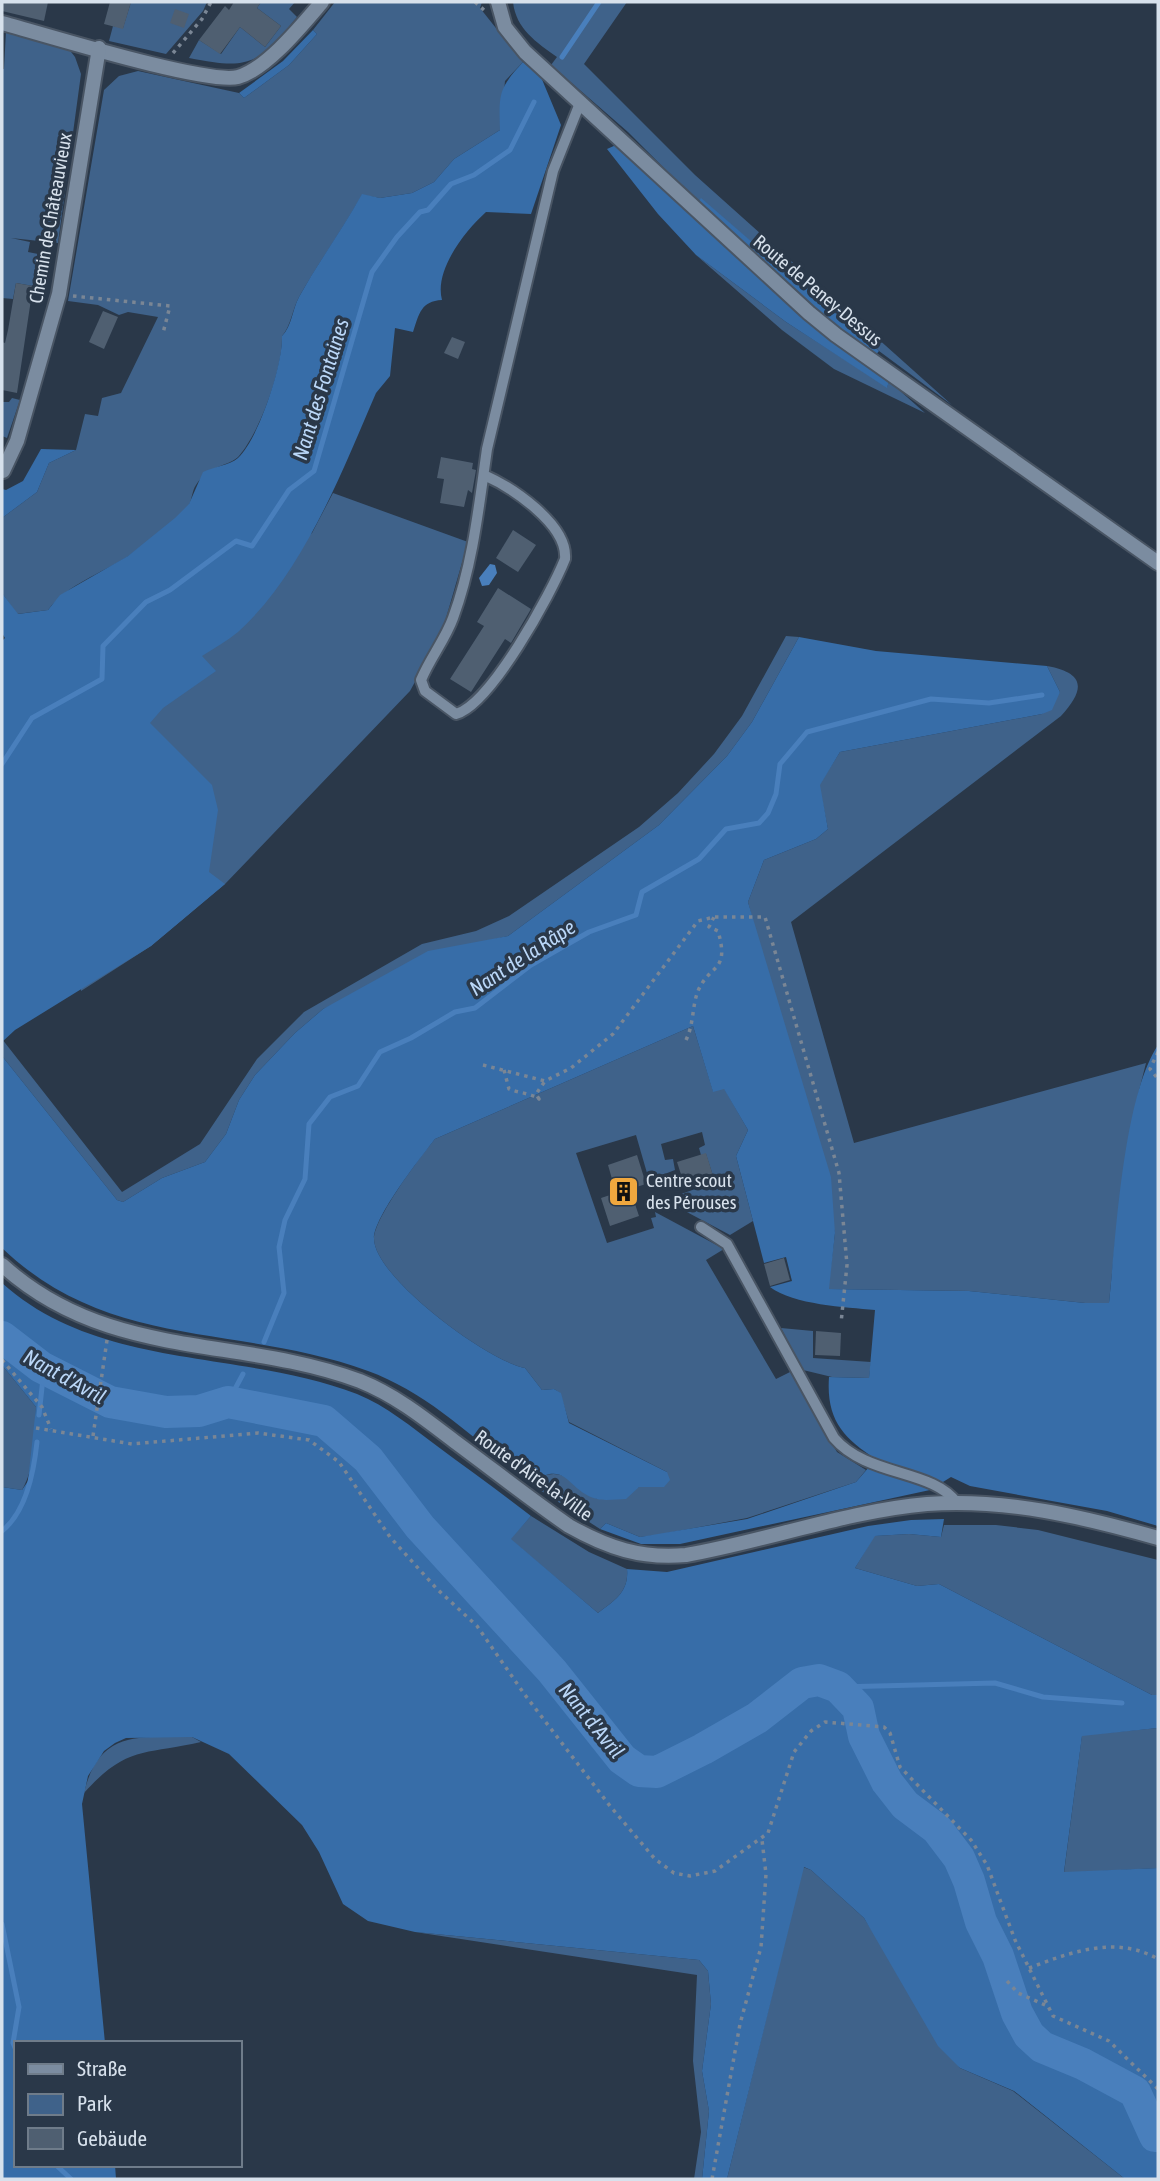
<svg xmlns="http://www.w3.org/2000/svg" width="1160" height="2181" font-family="'Asap Condensed',sans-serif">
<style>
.green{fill:#3f628a}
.forest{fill:#376da8}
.water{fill:#497fbc}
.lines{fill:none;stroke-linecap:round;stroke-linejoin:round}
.stream{stroke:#497fbc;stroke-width:5}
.river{stroke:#497fbc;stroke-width:32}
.building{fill:#4f5f71}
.service-casing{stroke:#495564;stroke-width:14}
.minor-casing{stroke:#495564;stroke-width:18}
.tertiary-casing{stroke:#495564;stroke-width:18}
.path{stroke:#7a8695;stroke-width:3.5;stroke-dasharray:3.5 5;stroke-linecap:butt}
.service{stroke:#7b8ca0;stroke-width:10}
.minor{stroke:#7b8ca0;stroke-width:14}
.tertiary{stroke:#7b8ca0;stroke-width:14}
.labels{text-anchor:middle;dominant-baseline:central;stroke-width:7;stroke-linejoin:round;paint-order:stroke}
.street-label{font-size:19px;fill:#d7e1ec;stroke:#2a3849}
.poi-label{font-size:19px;fill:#d7e1ec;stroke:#2a3849;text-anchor:start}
.water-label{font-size:21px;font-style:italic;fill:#bad7f8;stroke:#2a3849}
</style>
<rect width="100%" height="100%" fill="#2a3849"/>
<g class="green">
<polygon points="131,2 207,2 203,11 166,54 109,41 113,26 123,28"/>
<path d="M261,2H295L289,9L297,17C258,65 250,70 189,58L199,40L221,54L240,27L265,47L281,26L257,8Z"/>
<path d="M335,2H482L480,8L523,62L505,81L500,130L454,159L434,182L412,193L380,198L362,195C342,230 319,262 299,297C292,310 291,326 282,336C283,368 260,432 239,456C230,466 208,465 196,485C192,491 192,499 189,505C181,516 139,549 127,557C100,574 68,584 48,610L17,614L2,593V518L37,492L49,463L76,450L85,414L98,416L102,398L121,393L158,317L128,312L119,315L98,305L68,301L104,90L119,76L138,71L239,93L244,98L289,65L317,34L313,30Z"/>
<path d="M513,2H627L584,64L695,175L952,405L879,351L701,199L698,202L628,132L551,65L557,57C536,42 516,29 513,2Z"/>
<polygon points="6,31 68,48 75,57 81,74 58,243 11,238 30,242 28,252 38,254 33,286 16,283 13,299 2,298 2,69 4,69"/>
<polygon points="696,255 786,322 887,387 889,381 925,413 834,369 782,330"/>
<polygon points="12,398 20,400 7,438 2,436 2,402 9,402"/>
<polygon points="333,493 468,542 442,632 410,691 225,884 151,946 81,991 60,729 312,533"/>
<polygon points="786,636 799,637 752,722 727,756 659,825 508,936 466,946 323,1009 295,1033 255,1075 239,1100 226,1134 205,1162 162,1178 123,1202 117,1200 2,1056 2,1039 122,1192 200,1144 257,1059 304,1012 422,944 476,931 509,916 639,827 678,793 714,754 742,716"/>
<path d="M1047,666C1086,673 1085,690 1061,716L791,922L854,1143L1146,1063C1125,1141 1117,1222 1109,1303H1085L969,1291L828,1289L835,1233L748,902L764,860L816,839L828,829L819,785L840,752L1042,714L1060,692Z"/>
<path d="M693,1026L713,1091L724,1088L748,1130L736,1156L753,1221L730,1235L668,1202L667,1199L715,1182L706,1154L701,1155L699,1148L705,1145L702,1132L661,1144L665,1160L673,1159L675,1170L649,1180L636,1135L576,1153L607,1243L654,1228L651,1218L656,1217L655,1212L724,1249L706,1260L776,1379L790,1372L837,1452L866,1470L856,1482L747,1518L657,1535L640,1537L606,1523L600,1529L529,1483C561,1463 569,1480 597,1499L639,1487L667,1472L569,1422L560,1393L554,1389L542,1390L525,1368C489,1362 375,1278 374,1239C374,1218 420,1157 435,1139Z"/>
<polygon points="781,1328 813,1331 813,1358 871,1362 869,1378 832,1377 803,1370"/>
<path d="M2,1365L36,1407C35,1434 36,1466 22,1490L2,1487Z"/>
<path d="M531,1516L589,1552L627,1569C629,1592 615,1600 598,1613L510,1539Z"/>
<polygon points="944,1525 996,1525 1038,1530 1158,1560 1158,1695 1152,1695 939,1584 917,1586 855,1568 874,1536 909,1534 941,1537"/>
<polygon points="1158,1728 1158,1868 1064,1873 1082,1735"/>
<path d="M192,1737L201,1742C145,1755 127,1745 84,1793C99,1730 138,1737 192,1737Z"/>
<polygon points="803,1867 811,1870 864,1918 960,2068 1013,2091 1125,2179 727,2179"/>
<polygon points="415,1932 699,1960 708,1971 711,2004 702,2071 709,2111 702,2179 694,2179 701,2132 693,2061 697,1975"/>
</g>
<g class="forest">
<polygon points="313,30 317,34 289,65 244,98 239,93 283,61"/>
<path d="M523,62L541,77L561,125L531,214L486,212C465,231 434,270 442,300C421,301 419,314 413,332L395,328L390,376L376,393C342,472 303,573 238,632C227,641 214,648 202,656L216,671L163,708L150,723L212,785L218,810L209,872L225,884L151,946L15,1030L2,1042V641L5,638L2,633V593L18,614L48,610L60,595L128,556L175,518L189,504L203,472C213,467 230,465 238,458C259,438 283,364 282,336C292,326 292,310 299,297C319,261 342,230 362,194L380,198L412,193L434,182L454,159L500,130C499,94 498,89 523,62Z"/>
<polygon points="616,145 819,331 889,381 887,388 786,322 696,255 658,214 607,149"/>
<polygon points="701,198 879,351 875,356 787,285 698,202"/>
<polygon points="41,449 76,450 49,463 37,492 2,518 2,489 6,490 23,481"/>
<path d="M799,637L876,651L1047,666L1060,692L1052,710L1042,714L840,752L820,785L828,829L816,839L764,860L748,902L831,1177L835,1233L829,1289L969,1291L1085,1303H1109C1116,1236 1123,1098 1158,1045V1526L1107,1511L970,1486L951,1477L930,1490L680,1544H641L600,1529L606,1523L640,1537L747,1519L856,1482L876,1459C843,1438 826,1419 829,1377L869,1378L875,1310C845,1307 794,1305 770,1287L792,1281L786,1257L764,1263L736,1156L748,1130L724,1089L713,1092L693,1026L435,1139C421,1157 373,1218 374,1239C375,1278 489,1362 525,1368L542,1390L554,1389L561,1393L569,1423L667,1472L670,1480L664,1487H639L626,1499C618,1499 605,1501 597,1499C565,1490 569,1458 529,1483C479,1443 429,1393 368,1371C239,1323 111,1352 2,1248V1056L117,1200L123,1202L162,1178L205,1162L226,1134L239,1100L255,1075L295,1033L323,1009L428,951L508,936L659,825L727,756L752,722Z"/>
<path d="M2,1283C100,1371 240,1349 357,1394C387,1406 411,1427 437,1446C468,1469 500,1492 531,1516L511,1539L598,1613C615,1600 629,1592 627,1569L667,1572L868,1526L911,1520L944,1519L941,1537L909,1534L875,1536L855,1568L917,1586L939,1584L1152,1695H1158V1728L1082,1736L1064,1872L1158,1868V2179H1125L1014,2091L960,2068L938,2046L864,1918L811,1870L804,1867L727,2179H702L709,2111L702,2071L711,2004L708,1971L699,1960L415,1932L368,1921L343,1904L319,1852L302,1825L229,1754L192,1737L126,1738L115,1743L104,1751L88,1776L82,1804L105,2043H16V2165H115L116,2179H2V1487L22,1490L28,1481L36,1407L2,1365Z"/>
</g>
<polygon class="water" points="490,564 495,565 497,573 489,585 482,586 479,578"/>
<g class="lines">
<g class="stream">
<polyline points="562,57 599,2"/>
<polyline points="2,764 32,718 102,679 103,646 146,602 170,590 236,541 252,546 289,490 314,471 372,272 397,237 420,212 428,210 451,184 474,175 510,150 534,102"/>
<polyline points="264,1342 284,1293 279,1247 285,1220 305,1179 309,1124 330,1097 358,1086 380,1052 411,1038 455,1012 475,1008 531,965 589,932 636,915 642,892 699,859 726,829 759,823 768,813 776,794 780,764 807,732 931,699 989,703 1042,695"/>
<polyline points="228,1402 243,1374"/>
<polyline points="39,1415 44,1369"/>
<path d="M2,1531C26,1512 34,1471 37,1442"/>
<polyline points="838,1687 995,1683 1043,1697 1122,1703"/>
<polyline points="2,1924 19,2007 13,2043 16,2050"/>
<polyline points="56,2165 71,2179"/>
</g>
<polyline class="river" points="2,1337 41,1367 110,1402 166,1412 199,1411 228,1402 324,1421 368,1459 420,1527 552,1671 622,1759 639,1771 657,1772 703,1749 757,1718 802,1683 819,1680 838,1687 858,1708 864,1736 887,1782 905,1805 937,1829 959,1858 969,1881 981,1922 998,1956 1017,2013 1029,2035 1042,2047 1083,2064 1135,2092 1155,2136 1158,2136"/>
</g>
<g class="building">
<polygon points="2,2 48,2 44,21 2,11"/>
<polygon points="110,2 131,2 123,29 104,24"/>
<polygon points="234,2 261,2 257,8 281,26 265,47 240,27 220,54 199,40 225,6 229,10"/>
<polygon points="175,9 189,14 184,28 170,23"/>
<polygon points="16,283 33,286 17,393 2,390 2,342 5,343 8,330"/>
<polygon points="103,311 118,317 104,349 89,342"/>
<polygon points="452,337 465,342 458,359 444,353"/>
<polygon points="441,457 473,463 472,469 476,470 472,493 468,490 464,507 440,503 444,479 437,478"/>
<polygon points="513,530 536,545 518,572 496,558"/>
<polygon points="498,588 531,609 511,643 505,639 471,692 450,679 484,626 477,622"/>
<polygon points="706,1153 715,1182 686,1190 677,1162"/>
<polygon points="637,1155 646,1184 630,1189 639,1216 610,1226 601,1198 616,1193 608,1165"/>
<polygon points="784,1258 790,1280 770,1286 764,1264"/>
<polygon points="816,1331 841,1333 840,1356 815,1355"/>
</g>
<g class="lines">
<defs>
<g id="service">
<path d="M484,475C511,487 568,524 565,559C551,594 491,704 456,714L425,691L421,680C430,658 445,640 453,618C473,564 479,505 487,449L553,171L580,103"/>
<path d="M701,1227L727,1244L834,1438C867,1477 933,1469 957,1503"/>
</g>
<g id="minor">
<polyline points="498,2 505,27 525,52 809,313 836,335 1158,563"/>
<path d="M2,23C43,34 207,85 238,77C267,69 303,24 322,2"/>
<polyline points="3,471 17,441 59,294 99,48"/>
</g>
<path id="tertiary" d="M2,1265C108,1361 236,1335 360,1381C395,1395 424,1418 454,1441C492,1469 530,1499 569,1526C608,1548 641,1559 686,1555C766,1541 847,1511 927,1504C1005,1498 1084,1517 1158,1538"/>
</defs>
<use href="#service" class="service-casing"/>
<use href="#minor" class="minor-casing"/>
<use href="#tertiary" class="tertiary-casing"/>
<g class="path">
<polyline points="475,2 484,10"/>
<polyline points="173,53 202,19 211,2"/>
<polyline points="73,296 170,306 163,333"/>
<path d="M686,1040C694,1024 692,1006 698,991C710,963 730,973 718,931L709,927L714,917"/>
<polyline points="1158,1052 1150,1069 1158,1079"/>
<polyline points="483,1065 545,1081 571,1068 613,1034 698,921 714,917 765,917 839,1173 847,1265 841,1323"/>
<path d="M504,1070L509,1089C519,1093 530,1093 539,1099L536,1094L545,1081"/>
<polyline points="2,1360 42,1407 51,1429"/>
<polyline points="36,1428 132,1444 258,1433 309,1440 339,1462 390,1537 437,1589 477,1626 525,1695 610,1806 655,1859 674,1873 690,1876 715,1871 768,1833 794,1752 811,1731 825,1722 884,1727 890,1733 900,1767 971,1840 987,1865 1015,1940 1053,2016 1109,2041 1158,2089"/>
<polyline points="93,1436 107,1340"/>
<path d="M1029,1968C1071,1952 1116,1935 1158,1959"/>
<polyline points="1007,1981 1018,1993 1045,2005"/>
<polyline points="712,2179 740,2024 761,1947 766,1874 762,1840"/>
</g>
<use href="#service" class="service"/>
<use href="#minor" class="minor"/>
<use href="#tertiary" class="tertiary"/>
</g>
<defs>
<symbol id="building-square" viewBox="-11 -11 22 22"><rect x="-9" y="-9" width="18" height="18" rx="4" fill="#efa73e" stroke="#2a3849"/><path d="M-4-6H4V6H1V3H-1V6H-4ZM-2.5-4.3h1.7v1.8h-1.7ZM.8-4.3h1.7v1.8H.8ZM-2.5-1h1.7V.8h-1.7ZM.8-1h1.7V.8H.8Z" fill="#111"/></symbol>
</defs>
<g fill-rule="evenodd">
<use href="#building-square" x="606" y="1174" width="35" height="35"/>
</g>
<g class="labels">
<g class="street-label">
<text transform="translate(50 218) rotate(-80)">Chemin de Châteauvieux</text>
<text transform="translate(818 290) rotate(40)">Route de Peney-Dessus</text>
<text transform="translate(534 1475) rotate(36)">Route d'Aire-la-Ville</text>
</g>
<g class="poi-label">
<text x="646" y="1180">Centre scout<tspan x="646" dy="22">des Pérouses</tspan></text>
</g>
<g class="water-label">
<text transform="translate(320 389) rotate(-73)">Nant des Fontaines</text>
<text transform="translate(522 957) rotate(-33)">Nant de la Râpe</text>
<text transform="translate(65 1376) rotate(29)">Nant d'Avril</text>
<text transform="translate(592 1720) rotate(51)">Nant d'Avril</text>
</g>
</g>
<rect width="1160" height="2181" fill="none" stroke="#d7e1ec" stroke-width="7"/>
<rect x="14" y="2041" width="228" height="126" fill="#2a3849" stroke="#6f7c8a" stroke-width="2"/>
<rect x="28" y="2064" width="35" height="10" fill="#7b8ca0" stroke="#6f7c8a" stroke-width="2"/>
<text x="77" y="2076" font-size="21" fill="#d7e1ec">Straße</text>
<rect x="28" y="2094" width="35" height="21" fill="#3f628a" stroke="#6f7c8a" stroke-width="2"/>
<text x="77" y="2111" font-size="21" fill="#d7e1ec">Park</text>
<rect x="28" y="2128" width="35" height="21" fill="#4f5f71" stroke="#6f7c8a" stroke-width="2"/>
<text x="77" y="2146" font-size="21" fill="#d7e1ec">Gebäude</text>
</svg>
